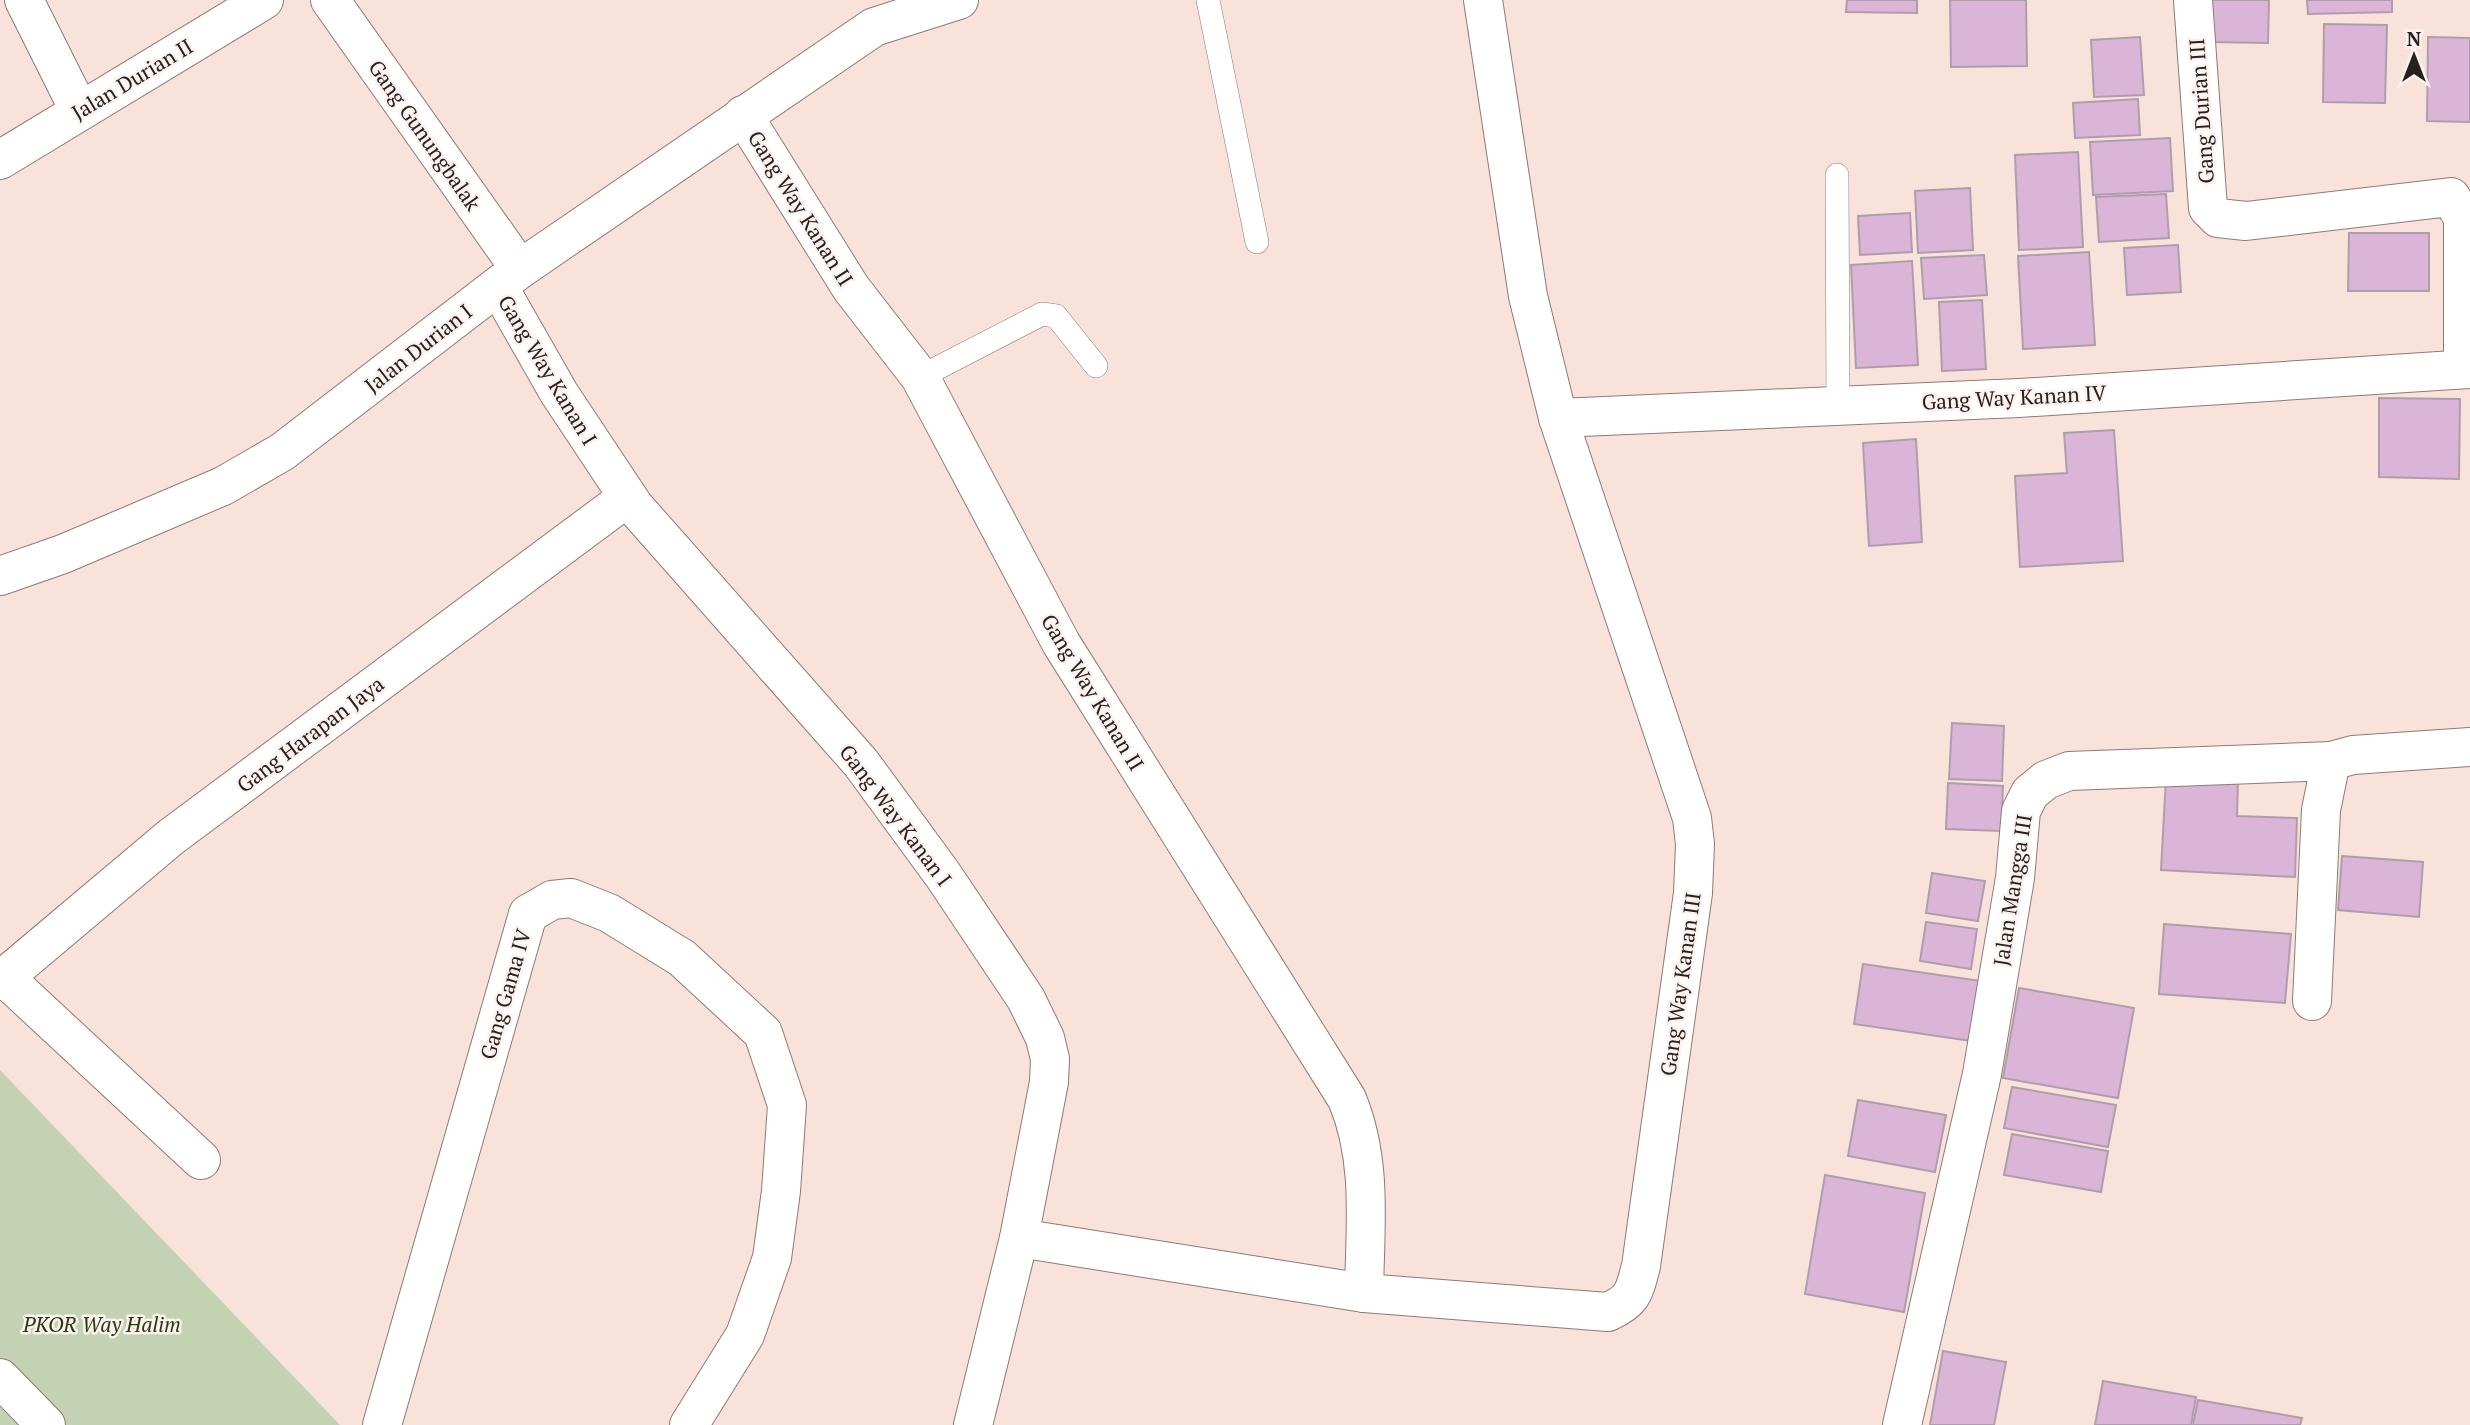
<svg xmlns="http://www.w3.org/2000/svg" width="2470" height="1425" font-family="'PT Serif',serif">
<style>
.green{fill:#c3d2b3}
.building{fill:#dbb5d8;stroke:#ae9eac;stroke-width:2}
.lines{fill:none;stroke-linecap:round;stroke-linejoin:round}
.service-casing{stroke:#8f7a73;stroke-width:24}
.minor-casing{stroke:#8f7a73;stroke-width:40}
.trunk-casing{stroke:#8f7a73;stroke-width:40}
.service{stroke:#fff;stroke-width:23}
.minor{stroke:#fff;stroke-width:38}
.trunk{stroke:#fff;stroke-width:38}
.labels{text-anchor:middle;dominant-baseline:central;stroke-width:5;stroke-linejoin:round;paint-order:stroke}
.street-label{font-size:21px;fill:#28201d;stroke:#fcf2ef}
.park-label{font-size:21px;font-style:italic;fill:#283b0b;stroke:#fcf2ef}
</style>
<rect width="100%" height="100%" fill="#f9e2da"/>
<polygon class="green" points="0,1070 340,1425 0,1425"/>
<g class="building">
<polygon points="1847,0 1917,0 1917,13 1846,12"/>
<polygon points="1950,0 2026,0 2027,66 1951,67"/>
<polygon points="2211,0 2269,0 2268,43 2211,42"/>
<polygon points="2307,0 2392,0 2392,12 2308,14"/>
<polygon points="2324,24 2387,25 2385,103 2323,102"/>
<polygon points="2140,37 2144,95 2094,97 2091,40"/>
<polygon points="2428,37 2470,38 2470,122 2427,121"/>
<polygon points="2138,99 2140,135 2075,138 2073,103"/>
<polygon points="2170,138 2173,191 2093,195 2090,142"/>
<polygon points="2078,152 2083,247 2019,250 2015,155"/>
<polygon points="1970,188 1973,250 1918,253 1915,191"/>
<polygon points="2166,194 2169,238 2099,242 2096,197"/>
<polygon points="1910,213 1912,252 1860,255 1858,216"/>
<polygon points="2349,233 2429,233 2429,291 2348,291"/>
<polygon points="2178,245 2181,292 2127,295 2124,248"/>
<polygon points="2089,252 2095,345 2023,349 2018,256"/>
<polygon points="1984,255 1987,295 1924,299 1921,258"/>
<polygon points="1912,261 1918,365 1856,368 1851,265"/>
<polygon points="1982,300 1986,369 1942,371 1939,302"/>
<polygon points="2379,398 2460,399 2459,479 2379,477"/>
<polygon points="2114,430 2123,561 2020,567 2015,476 2067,473 2064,433"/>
<polygon points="1916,439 1922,542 1869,546 1863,443"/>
<polygon points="1952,723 2004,726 2002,781 1949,779"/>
<polygon points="2166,778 2238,781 2237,816 2297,818 2295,877 2161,870"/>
<polygon points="1948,783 2003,786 2001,831 1946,829"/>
<polygon points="2342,856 2423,862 2419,917 2338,910"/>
<polygon points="1932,873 1985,881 1978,921 1926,913"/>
<polygon points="1926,922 1977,929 1971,969 1920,961"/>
<polygon points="2164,924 2291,934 2285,1003 2159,994"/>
<polygon points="1863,964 1988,982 1979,1042 1854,1024"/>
<polygon points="2019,988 2134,1008 2118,1098 2003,1078"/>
<polygon points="2012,1087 2116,1105 2108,1147 2004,1128"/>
<polygon points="1858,1100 1946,1115 1935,1172 1848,1156"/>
<polygon points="2012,1134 2108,1151 2101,1192 2004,1175"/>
<polygon points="1825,1175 1925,1193 1904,1312 1805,1294"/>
<polygon points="1943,1351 2006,1362 1994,1425 1930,1425"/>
<polygon points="2103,1381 2196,1397 2191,1425 2095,1425"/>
<polygon points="2198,1400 2302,1418 2300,1425 2193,1425"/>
</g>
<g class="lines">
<defs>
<g id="service">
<polyline points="1208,0 1257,242"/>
<polyline points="1837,175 1838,406"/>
<polyline points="920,377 1042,314 1056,316 1096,366"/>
</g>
<g id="minor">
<polyline points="24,0 79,110"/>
<polyline points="330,0 520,269"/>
<polyline points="2193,0 2208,208 2218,218 2246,221 2451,197 2463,218 2463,369"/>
<path d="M743,115L851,288L920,377L1061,643L1347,1099C1373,1161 1365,1227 1364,1293"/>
<polyline points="0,160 264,0"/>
<polyline points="498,286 559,393 634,506 861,763 943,875 1026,999 1045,1038 1050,1059 1049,1082 1019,1238 973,1425"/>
<polyline points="1558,418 2019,398 2470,369"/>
<polyline points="0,576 63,554 223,486 282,452 520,269 874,27 959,0"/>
<polyline points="4,977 201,1160"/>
<polyline points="0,981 171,837 628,497"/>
<polyline points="2312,1001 2321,810 2331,761"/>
<path d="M1019,1238L1364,1293L1608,1312C1634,1300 1634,1292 1641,1266L1693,893L1695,844L1692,818L1558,418L1528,296L1483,0"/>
<polyline points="382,1425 528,914 552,900 571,898 609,913 682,958 763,1033 787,1105 781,1191 772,1258 745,1335 689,1425"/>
<polyline points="1902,1425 1982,1074 2015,878 2021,811 2030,793 2046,780 2069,771 2331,761 2353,755 2470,747"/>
</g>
<polyline id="trunk" points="0,1378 46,1425"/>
</defs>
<use href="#service" class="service-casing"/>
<use href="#minor" class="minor-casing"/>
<use href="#trunk" class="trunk-casing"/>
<use href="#service" class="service"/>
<use href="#minor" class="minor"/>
<use href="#trunk" class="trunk"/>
</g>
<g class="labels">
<g class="street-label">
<text transform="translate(132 79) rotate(-31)">Jalan Durian II</text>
<text transform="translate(2201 111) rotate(-94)">Gang Durian III</text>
<text transform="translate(425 135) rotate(55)">Gang Gunungbalak</text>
<text transform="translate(801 208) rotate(58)">Gang Way Kanan II</text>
<text transform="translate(418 348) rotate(-38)">Jalan Durian I</text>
<text transform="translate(548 370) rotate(59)">Gang Way Kanan I</text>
<text transform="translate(2014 397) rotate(-3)">Gang Way Kanan IV</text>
<text transform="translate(1093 692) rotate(59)">Gang Way Kanan II</text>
<text transform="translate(310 734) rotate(-37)">Gang Harapan Jaya</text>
<text transform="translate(896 815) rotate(53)">Gang Way Kanan I</text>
<text transform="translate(2012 890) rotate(-81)">Jalan Mangga III</text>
<text transform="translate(1680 984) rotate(-82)">Gang Way Kanan III</text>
<text transform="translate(505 994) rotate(-74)">Gang Gama IV</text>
</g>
<g class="park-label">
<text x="102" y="1324">PKOR Way Halim</text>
</g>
</g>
<g transform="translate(2414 56)" stroke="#fcf2ef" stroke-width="5" paint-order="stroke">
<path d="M0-5L12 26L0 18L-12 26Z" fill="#28201d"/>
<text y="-10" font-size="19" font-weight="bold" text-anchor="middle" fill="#28201d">N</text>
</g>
</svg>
